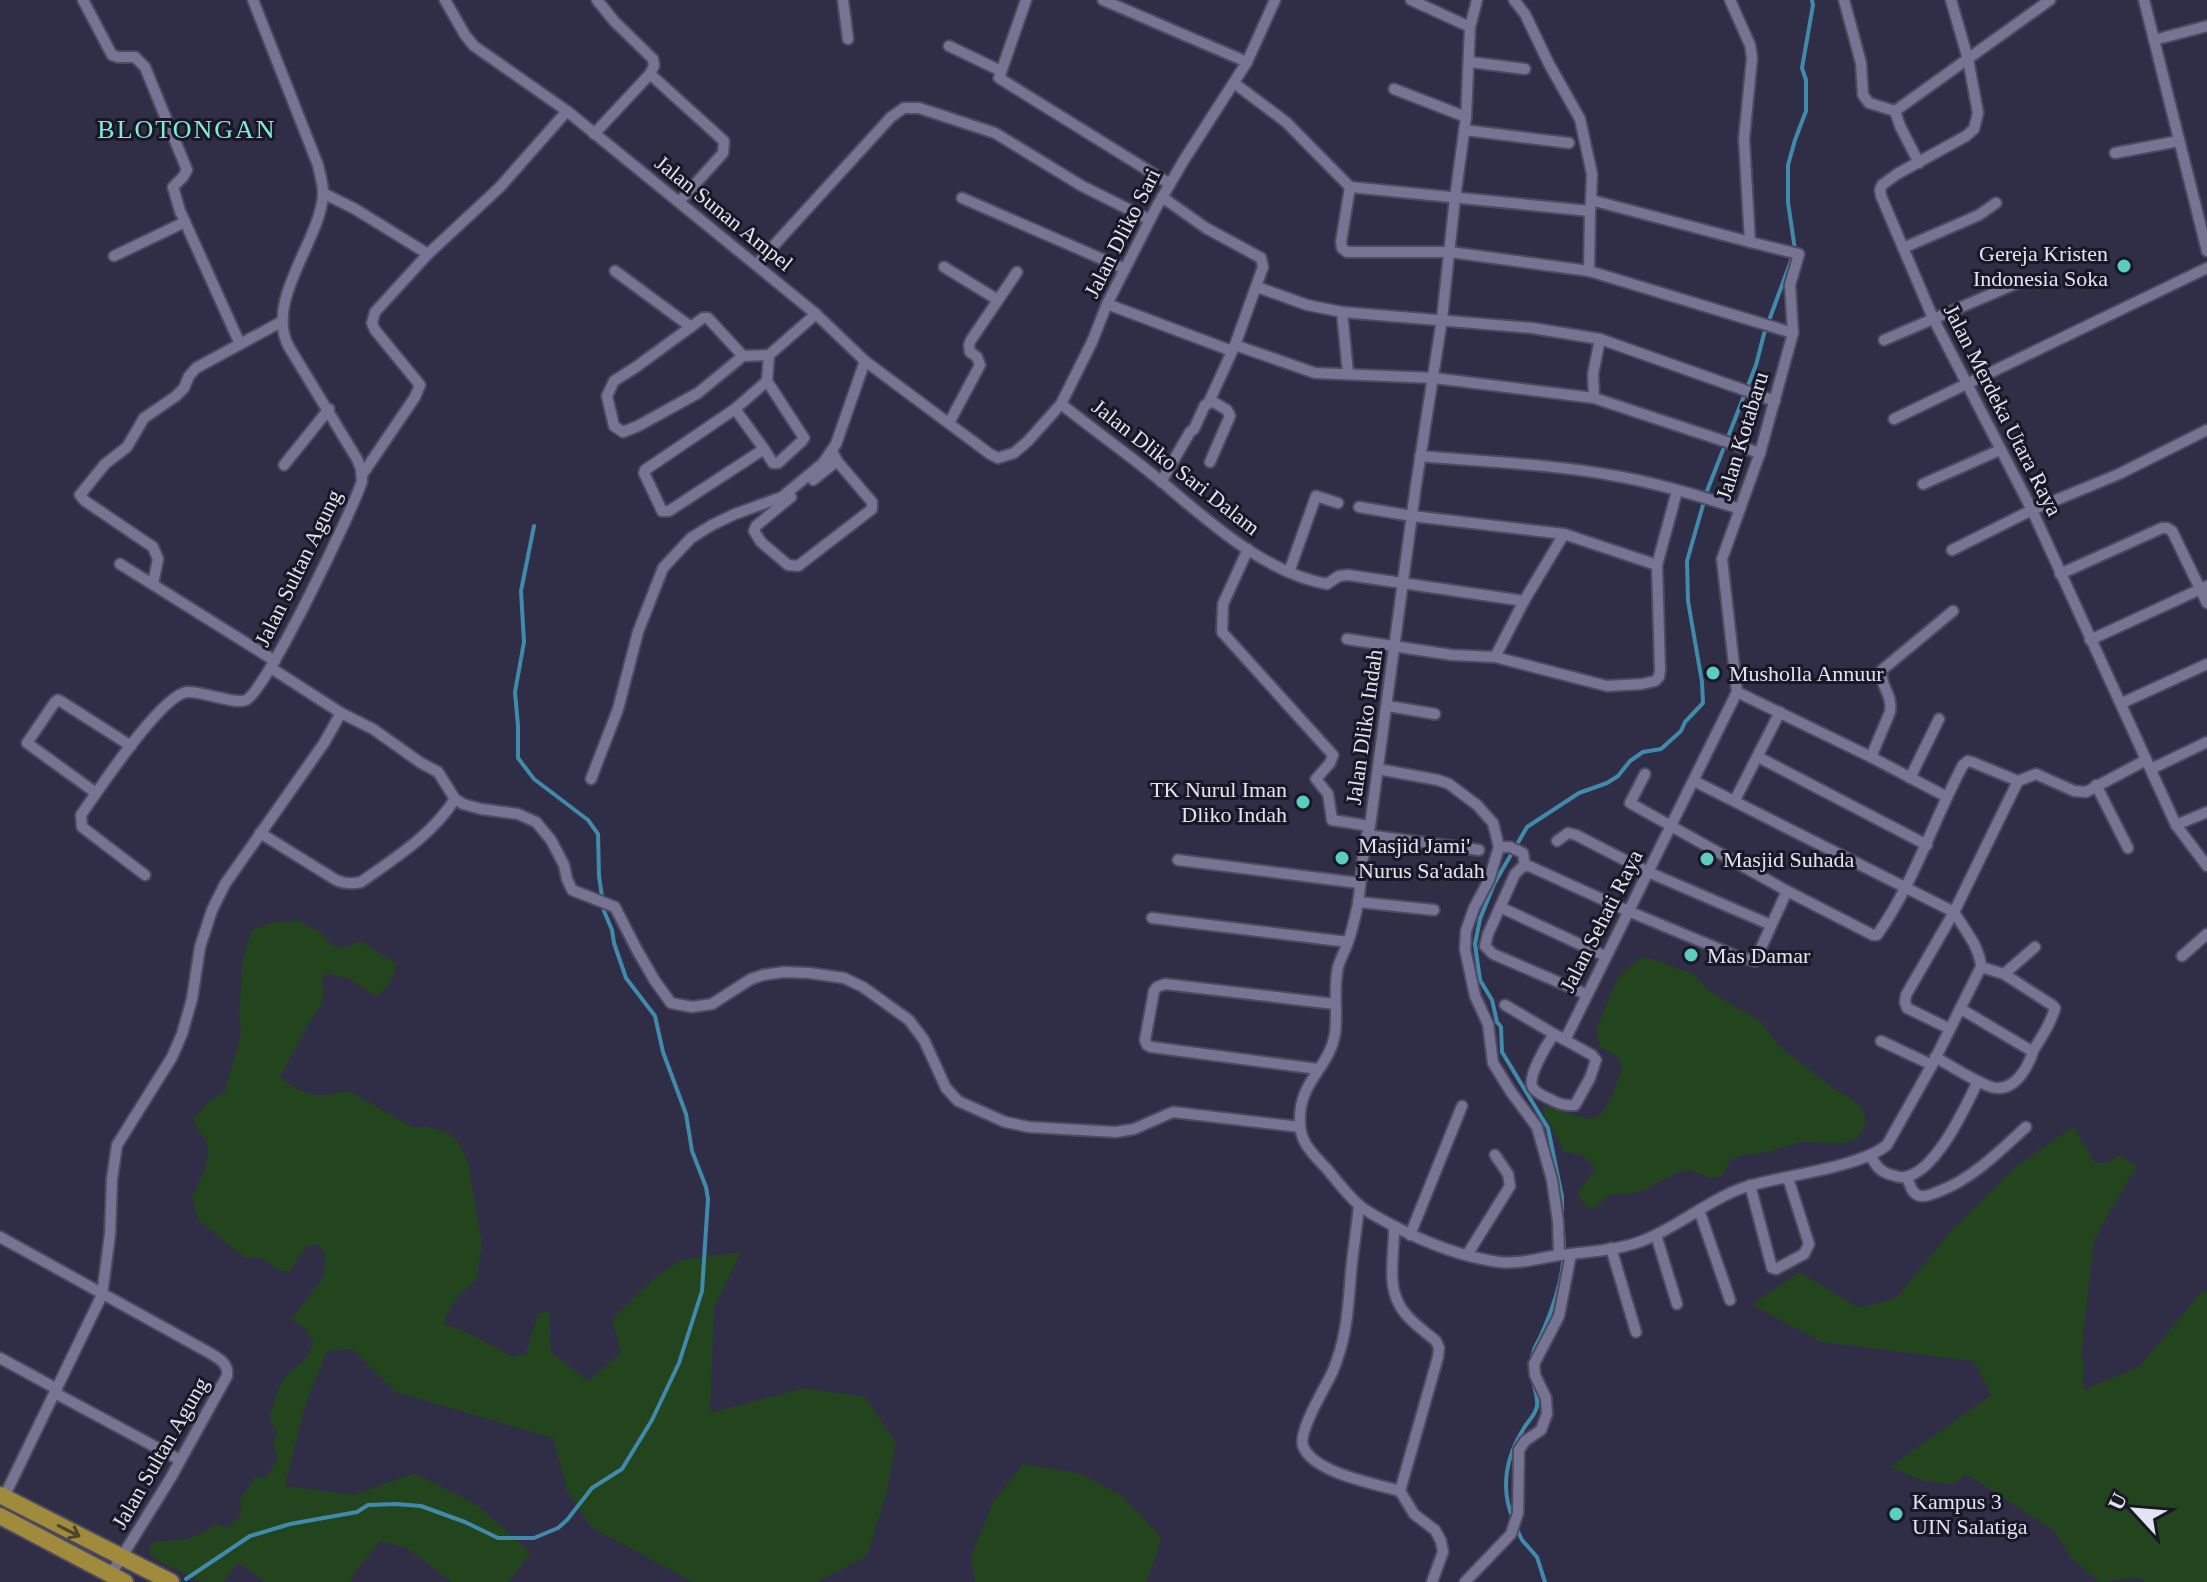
<svg xmlns="http://www.w3.org/2000/svg" width="2207" height="1582" font-family="Georgia,serif">
<style>
.green{fill:#23451e}
.lines{fill:none;stroke-linecap:round;stroke-linejoin:round}
.stream{stroke:#418aab;stroke-width:4}
.minor-casing{stroke:#4d4a60;stroke-width:14}
.trunk-casing{stroke:#4d4a60;stroke-width:20}
.minor{stroke:#777493;stroke-width:10}
.trunk{stroke:#a08a3c;stroke-width:16}
.oneway{stroke:#4e452d}
.poi-dot{fill:#59cebe;stroke:#181723;stroke-width:3}
.labels{text-anchor:middle;dominant-baseline:central;stroke-width:6;stroke-linejoin:round;paint-order:stroke}
.street-label{font-size:22px;fill:#e3e2f3;stroke:#181723}
.poi-label{font-size:22px;fill:#e3e2f3;stroke:#181723;text-anchor:start}
.quarter-label{font-size:26px;letter-spacing:2px;fill:#82eadb;stroke:#181723}
</style>
<rect width="100%" height="100%" fill="#302d47"/>
<g class="green">
<path d="M297,920L318,931L332,945L342,948L361,941L397,964L389,985L377,997L351,980L328,973L322,980L324,1001L309,1023L280,1077C310,1099 314,1097 349,1091L412,1127H427L444,1131L457,1140L468,1162L482,1244L476,1280C460,1293 450,1304 443,1324L467,1332L513,1357L526,1354L538,1313L549,1312L551,1352L588,1381L621,1353L612,1319L655,1278L680,1260L741,1252L714,1308L710,1413L804,1388L865,1397L896,1442L887,1491L867,1556L816,1582H693L591,1527L568,1493L553,1438L396,1392L352,1349L327,1351L304,1409L285,1486L354,1495L415,1473L477,1505L531,1553L508,1582H452L407,1548L380,1541L350,1579L353,1582H266L238,1563L222,1582H202L158,1561L149,1553L151,1543C162,1539 174,1542 186,1539C197,1536 208,1530 217,1523L227,1528L240,1517L241,1507L239,1500L256,1477L266,1478L277,1460L273,1443L277,1432L270,1421C272,1407 276,1390 285,1378C298,1361 307,1365 313,1341L306,1329L291,1319L323,1278L326,1255L317,1244L307,1246L290,1271H281L261,1258L244,1257L198,1220L192,1197L204,1172L209,1152L206,1140L197,1130L194,1118L209,1102L224,1092L231,1070L241,1035L239,1013L243,960L251,931L270,923Z"/>
<path d="M1641,958L1653,959L1695,975L1708,990L1761,1022L1778,1045L1834,1089L1853,1100L1864,1111L1865,1123L1864,1128L1857,1138L1846,1143L1801,1142L1767,1152L1739,1156L1729,1161L1723,1176L1711,1178L1689,1170L1678,1172L1645,1190L1633,1193L1609,1195L1594,1208L1589,1209L1577,1194L1595,1169C1586,1157 1578,1152 1563,1152L1562,1146L1543,1113V1106L1589,1119C1609,1116 1614,1088 1622,1070C1623,1057 1611,1053 1600,1047L1596,1028L1617,980L1626,970Z"/>
<polygon points="2073,1127 2090,1153 2094,1163 2107,1163 2119,1155 2137,1166 2094,1239 2082,1346 2084,1390 2140,1366 2202,1291 2207,1291 2207,1582 2147,1582 2136,1577 2100,1582 2072,1559 2053,1530 1966,1474 1954,1484 1923,1481 1890,1467 1991,1395 1974,1361 1822,1342 1752,1305 1799,1272 1859,1308 1896,1298 1952,1230 2017,1166"/>
<polygon points="1023,1464 1078,1473 1121,1495 1161,1537 1155,1560 1146,1582 975,1582 971,1556 993,1502"/>
</g>
<g class="lines">
<g class="stream">
<polyline points="1562,1215 1562,1197 1548,1128 1502,1052 1501,1027 1497,1022 1492,1000 1480,980 1475,944 1480,919 1494,884 1527,827 1579,793 1607,783 1618,776 1630,761 1643,752 1661,749 1681,731 1685,722 1703,703 1702,682 1688,601 1687,561 1707,491 1756,365 1764,334 1795,250 1788,202 1788,165 1795,140 1806,111 1806,80 1802,68 1813,5 1812,0"/>
<path d="M1532,1361C1532,1348 1539,1342 1543,1331C1556,1301 1568,1265 1563,1232"/>
<path d="M1513,1519C1500,1488 1506,1456 1524,1428C1528,1421 1535,1416 1537,1406C1538,1399 1535,1389 1533,1381"/>
<polyline points="1516,1527 1522,1540 1537,1557 1545,1582"/>
<polyline points="186,1579 250,1536 290,1524 357,1512 368,1505 396,1504 421,1506 465,1522 498,1538 534,1538 558,1528 567,1520 592,1488 622,1469 652,1420 679,1363 702,1291 708,1199 706,1187 692,1151 686,1114 663,1052 655,1016 626,978 614,943 612,930 604,911 599,876 598,834 588,820 534,779 518,758 518,726 515,692 524,642 521,591 534,526"/>
</g>
<defs>
<g id="minor">
<polyline points="83,0 112,55 118,57 135,57 145,67 187,170 183,177 173,187 180,211 240,344"/>
<polyline points="445,0 465,35 474,46 567,111 816,314 865,361 990,454 998,458 1014,453 1028,441 1061,404 1092,342 1107,304 1156,208 1184,160 1247,62 1275,0"/>
<polyline points="597,0 615,22 653,59 654,66 650,74 724,141 723,153 679,202"/>
<polyline points="843,0 848,39"/>
<polyline points="1026,0 999,78 1170,184"/>
<polyline points="1103,0 1247,62"/>
<polyline points="1411,0 1470,27"/>
<path d="M1477,0L1470,27L1466,117L1455,198L1442,319L1416,485L1370,826C1361,851 1362,878 1358,904C1355,917 1352,932 1347,945C1344,952 1340,960 1338,967C1333,990 1338,1012 1335,1034C1329,1069 1298,1081 1300,1123C1300,1143 1314,1155 1327,1169C1337,1181 1347,1195 1359,1205C1368,1213 1380,1218 1390,1224C1424,1242 1461,1257 1499,1262C1523,1265 1547,1255 1571,1254"/>
<polyline points="1514,0 1525,14 1549,64 1580,119 1592,174 1591,200"/>
<polyline points="1730,0 1750,45 1752,58 1744,139 1750,242 1799,254 1790,285 1793,333 1760,453 1722,559 1737,692 1871,757 1947,797"/>
<polyline points="1844,0 1861,63 1863,95 1869,103 1895,111 1900,126 1919,163"/>
<polyline points="1951,0 1968,59 1978,113 1974,129 1966,136 1897,174 1882,185 1880,190 1881,196 1933,318 2032,510 2176,825 2207,866"/>
<polyline points="2144,0 2207,251"/>
<polyline points="2154,40 2207,26"/>
<polyline points="949,46 1001,71"/>
<polyline points="1470,62 1525,69"/>
<polyline points="1234,83 1286,122 1350,187"/>
<polyline points="1394,89 1466,117"/>
<polyline points="1895,111 2050,0"/>
<polyline points="1464,130 1569,143"/>
<polyline points="594,134 650,74"/>
<polyline points="2115,153 2179,141"/>
<polyline points="323,193 355,209 428,254"/>
<polyline points="962,198 1125,269"/>
<polyline points="1750,242 1591,200 1590,211 1350,187 1341,242 1342,248 1347,252 1450,252 1589,271 1793,333"/>
<polyline points="1903,248 1979,215 1996,203"/>
<polyline points="114,256 185,222"/>
<polyline points="757,264 891,117 904,108 919,108 995,133 1082,186 1150,220"/>
<polyline points="944,267 998,300"/>
<polyline points="615,271 691,327"/>
<polyline points="1589,271 1590,211"/>
<polyline points="1257,287 1307,305 1342,312 1532,328 1600,339 1775,401"/>
<polyline points="1107,304 1232,351"/>
<polyline points="1342,312 1348,373"/>
<polyline points="1884,340 2022,281"/>
<polyline points="1235,345 1315,373 1434,378 1594,398 1760,453"/>
<polyline points="743,356 708,318 703,318 636,367 614,381 607,396 614,426 623,432 638,426 698,393 743,356 769,355 816,314"/>
<polyline points="767,381 735,409 645,470 644,473 662,511 669,511 764,449 773,463 778,463 802,441 804,438 767,381 769,355"/>
<polyline points="1594,398 1593,374 1600,339"/>
<polyline points="1210,400 1227,410 1230,416 1210,462"/>
<path d="M1061,404C1094,430 1129,455 1162,482C1208,521 1265,573 1327,584L1339,576L1348,575L1524,601"/>
<polyline points="735,409 764,449"/>
<polyline points="1894,419 2207,268"/>
<polyline points="949,423 980,365 977,357 970,352 969,345 971,340 1017,272"/>
<path d="M1420,456C1485,462 1552,464 1616,476C1658,483 1700,496 1740,509"/>
<polyline points="284,465 329,409"/>
<polyline points="362,475 415,397 420,385 375,330 372,323 375,312 428,254 500,187 567,111"/>
<polyline points="813,480 837,461"/>
<polyline points="1161,482 1190,432 1194,429 1205,405 1208,404 1235,345 1263,267 1261,258 1206,228 1162,197"/>
<polyline points="1923,484 2000,450"/>
<polyline points="791,497 756,526 754,531 761,542 788,565 798,566 872,509 872,502 837,461 832,451"/>
<polyline points="1359,507 1412,516 1564,534 1657,565"/>
<polyline points="1248,549 1223,604 1222,632 1333,755 1330,763 1316,779 1328,794 1332,820 1370,826"/>
<polyline points="1952,550 2032,510 2119,474 2207,430"/>
<polyline points="120,564 275,661"/>
<polyline points="1289,572 1316,496 1338,503"/>
<polyline points="2060,574 2162,528 2167,528 2172,531 2207,603"/>
<polyline points="153,584 158,559 153,547 85,501 80,495 105,464 127,447 144,418 176,396 184,388 189,376 196,368 281,322"/>
<polyline points="1347,639 1452,655 1495,657 1607,686 1642,684 1655,681 1659,677 1660,670 1657,565 1677,491"/>
<polyline points="2090,640 2207,586"/>
<polyline points="1495,657 1524,601 1564,534"/>
<polyline points="2122,703 2207,664"/>
<polyline points="1388,706 1435,714"/>
<polyline points="341,713 373,729 421,763 438,772 455,799 463,804 481,809 518,814 536,822 551,840 564,865 567,879 572,890 615,907 637,950 655,981 671,1003 692,1007 712,1004 751,979 763,975 784,972 809,973 844,978 863,987 909,1020 924,1040 946,1088 958,1101 1005,1122 1029,1127 1116,1132 1134,1129 1173,1112 1300,1127"/>
<polyline points="1758,757 1927,845"/>
<path d="M1871,757L1890,712C1893,694 1879,685 1882,670L1953,611"/>
<polyline points="1378,769 1438,780 1449,784 1477,805 1493,823 1499,847 1489,880 1474,908 1466,931 1465,949 1475,996 1488,1024 1493,1063 1511,1092 1537,1127 1552,1180 1558,1221 1559,1255"/>
<polyline points="2151,769 2207,742"/>
<polyline points="1645,774 1630,803 1787,891"/>
<polyline points="1910,778 1939,719"/>
<polyline points="591,779 618,709 638,632 663,568 691,538 712,525 735,514 782,497 823,463 836,444 865,361"/>
<polyline points="1694,781 1954,912 1906,995 1905,1002 1907,1008 1948,1028"/>
<polyline points="2096,785 2128,848"/>
<polyline points="96,793 27,743 55,702 58,700 62,702 131,746"/>
<polyline points="1735,800 1780,712"/>
<polyline points="2176,825 2207,812"/>
<path d="M260,833L336,880C345,884 352,884 361,882C395,858 432,835 455,799"/>
<polyline points="1367,835 1479,850"/>
<polyline points="1557,841 1568,833 1576,835 1648,872 1771,925"/>
<polyline points="1499,847 1510,847 1523,853 1525,866"/>
<polyline points="1178,860 1359,883"/>
<path d="M145,875L82,827L81,815C97,792 161,695 187,692C203,691 235,705 246,700C266,691 353,510 362,481L361,469L357,459L289,347C264,302 319,242 323,196C324,186 320,176 318,165L253,0"/>
<polyline points="1358,902 1434,910"/>
<polyline points="1500,907 1605,956"/>
<polyline points="1152,918 1348,942"/>
<polyline points="2182,956 2207,934"/>
<polyline points="2004,974 2035,947"/>
<path d="M1586,994L1493,954L1485,946L1488,934L1515,874L1522,867L1529,866L1628,911L1736,956L1755,961L1787,891L1873,935H1877C1914,883 1933,821 1963,765L1968,761L1972,762L2018,781"/>
<polyline points="1505,1005 1554,1034"/>
<path d="M1961,1009L2030,1050L2034,1049C2042,1037 2051,1023 2055,1008L2052,1005L2004,974L1981,967"/>
<path d="M1565,1040L1554,1034C1547,1044 1526,1078 1533,1088C1537,1093 1545,1097 1550,1099C1559,1104 1565,1106 1575,1105L1590,1078L1596,1060L1592,1055L1565,1040L1737,692"/>
<polyline points="1881,1041 1932,1065"/>
<path d="M1935,1057C1948,1064 1985,1088 1997,1088C2017,1089 2029,1065 2034,1049"/>
<polyline points="1318,1069 1151,1047 1147,1045 1145,1040 1154,991 1157,987 1165,984 1335,1004"/>
<path d="M1870,1155C1876,1166 1880,1172 1892,1175C1895,1176 1901,1178 1904,1177C1935,1174 1966,1106 1978,1081"/>
<path d="M1907,1177C1910,1185 1912,1195 1921,1196C1927,1197 1934,1193 1940,1191C1973,1178 2000,1151 2026,1127"/>
<polyline points="1750,1185 1772,1268 1776,1269 1804,1254 1809,1244 1788,1178"/>
<path d="M1359,1205C1357,1227 1353,1250 1351,1272C1348,1309 1347,1338 1332,1373C1325,1388 1298,1431 1303,1446C1313,1473 1376,1484 1400,1491"/>
<polyline points="1699,1210 1730,1300"/>
<path d="M1394,1226C1395,1251 1386,1283 1400,1306C1408,1320 1424,1331 1436,1341L1439,1348L1438,1357L1400,1491L1414,1514L1435,1530L1441,1541L1443,1552L1432,1582"/>
<polyline points="1410,1235 1462,1106"/>
<polyline points="1656,1235 1677,1304"/>
<path d="M0,1237L208,1352C218,1358 229,1363 227,1376L170,1479L111,1574"/>
<polyline points="1611,1248 1636,1332"/>
<polyline points="1467,1255 1510,1186 1508,1174 1495,1155"/>
<polyline points="0,1358 57,1389"/>
<polyline points="55,1393 180,1460"/>
<polyline points="4,1497 102,1295 110,1234 112,1179 117,1145 172,1057 182,1034 192,999 200,947 212,910 225,884 324,743 341,713 271,668"/>
<path d="M1465,1582L1511,1534L1518,1513L1519,1450L1525,1441L1541,1430L1547,1414L1546,1398L1535,1375L1534,1364L1559,1316L1571,1254C1596,1251 1626,1249 1649,1238C1684,1223 1715,1195 1752,1185C1788,1175 1860,1167 1887,1145L1932,1065L1981,967C1980,947 1964,929 1954,912L2018,781L2036,774L2074,791L2086,792L2146,760"/>
</g>
<g id="trunk">
<polyline points="0,1495 171,1582"/>
<polyline points="0,1516 125,1582"/>
</g>
</defs>
<use href="#minor" class="minor-casing"/>
<use href="#trunk" class="trunk-casing"/>
<use href="#minor" class="minor"/>
<use href="#trunk" class="trunk"/>
</g>
<defs><path id="oneway-shaft" d="M-6 0H5M1.5-3L5.5 0L1.5 3" fill="none" stroke-width="1.6" stroke-linecap="round" stroke-linejoin="round" transform="scale(2)"/></defs>
<use class="oneway" href="#oneway-shaft" transform="translate(69 1531) rotate(27)"/>
<g class="poi-dot">
<circle cx="2124" cy="266" r="8"/>
<circle cx="1713" cy="673" r="8"/>
<circle cx="1303" cy="802" r="8"/>
<circle cx="1342" cy="858" r="8"/>
<circle cx="1707" cy="859" r="8"/>
<circle cx="1691" cy="955" r="8"/>
<circle cx="1896" cy="1514" r="8"/>
</g>
<g class="labels">
<g class="street-label">
<text transform="translate(724 213) rotate(39)">Jalan Sunan Ampel</text>
<text transform="translate(1122 233) rotate(-63)">Jalan Dliko Sari</text>
<text transform="translate(2003 410) rotate(63)">Jalan Merdeka Utara Raya</text>
<text transform="translate(1742 436) rotate(-73)">Jalan Kotabaru</text>
<text transform="translate(1176 467) rotate(38)">Jalan Dliko Sari Dalam</text>
<text transform="translate(298 568) rotate(-64)">Jalan Sultan Agung</text>
<text transform="translate(1364 727) rotate(-82)">Jalan Dliko Indah</text>
<text transform="translate(1601 921) rotate(-63)">Jalan Sehati Raya</text>
<text transform="translate(160 1453) rotate(-60)">Jalan Sultan Agung</text>
</g>
<g class="poi-label">
<text x="2108" y="253" text-anchor="end">Gereja Kristen<tspan x="2108" dy="25">Indonesia Soka</tspan></text>
<text x="1729" y="673">Musholla Annuur</text>
<text x="1287" y="789" text-anchor="end">TK Nurul Iman<tspan x="1287" dy="25">Dliko Indah</tspan></text>
<text x="1358" y="845">Masjid Jami'<tspan x="1358" dy="25">Nurus Sa'adah</tspan></text>
<text x="1723" y="859">Masjid Suhada</text>
<text x="1707" y="955">Mas Damar</text>
<text x="1912" y="1501">Kampus 3<tspan x="1912" dy="25">UIN Salatiga</tspan></text>
</g>
<g class="quarter-label">
<text x="187" y="129">BLOTONGAN</text>
</g>
</g>
<g transform="translate(2135 1510) rotate(296)" stroke="#181723" stroke-width="6" paint-order="stroke">
<path d="M0-6L14 30L0 20L-14 30Z" fill="#e3e2f3"/>
<text y="-12" font-size="22" font-weight="bold" text-anchor="middle" fill="#e3e2f3">U</text>
</g>
</svg>
